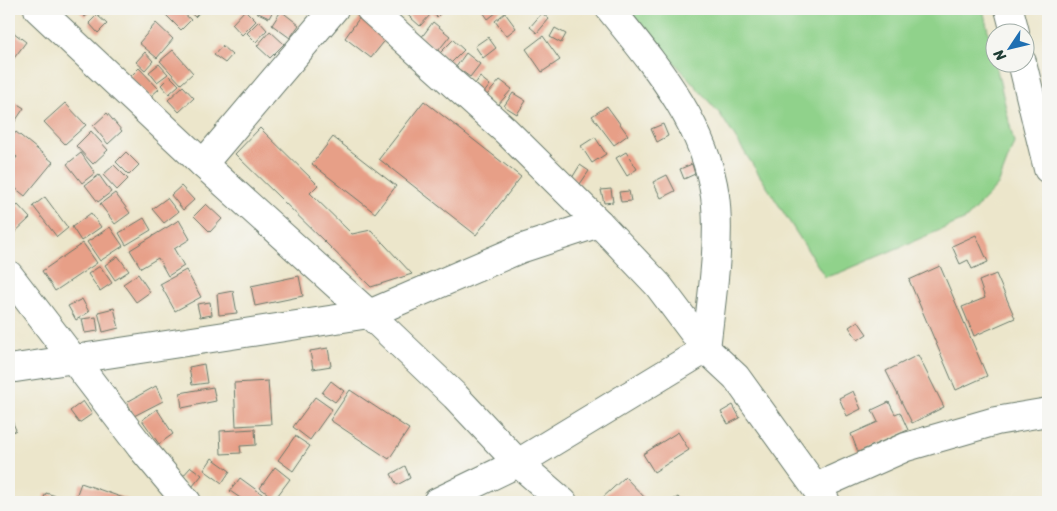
<svg xmlns="http://www.w3.org/2000/svg" width="1057" height="511" font-family="Sriracha,sans-serif">
<style>
.green{fill:#90d28b;stroke:#588860}
.building{fill:#e79f87}
.lines{fill:none;stroke-linecap:round;stroke-linejoin:round}
.minor-casing{stroke:#677869;stroke-width:30}
.minor{stroke:#fff;stroke-width:28}
</style>
<rect width="100%" height="100%" fill="#f6f6f2"/>
<filter id="ink" filterUnits="userSpaceOnUse"><feTurbulence type="fractalNoise" baseFrequency=".02" numOctaves="2"/><feDisplacementMap in="SourceGraphic" scale="10" xChannelSelector="R" yChannelSelector="G"/><feConvolveMatrix kernelMatrix="1 2 1 2 8 2 1 2 1" color-interpolation-filters="sRGB"/></filter>
<filter id="wash" filterUnits="userSpaceOnUse"><feTurbulence type="fractalNoise" baseFrequency=".0096" numOctaves="4" result="noise"/><feDisplacementMap in="SourceGraphic" scale="20" xChannelSelector="R" yChannelSelector="G"/><feGaussianBlur stdDeviation="1.12" result="paint"/><feColorMatrix in="noise" values="0 0 0 0 0 0 0 0 0 0 0 0 0 0 0 0 0 1.4 0 .05"/><feComposite in="paint" operator="in"/></filter>
<g filter="url(#wash)">
<rect width="100%" height="100%" fill="#ece6cb"/>
<polygon class="green" points="627,9 983,9 1014,143 998,185 966,219 839,273 825,277 720,114"/>
<g id="blocks">
<g class="building">
<polygon points="77,9 94,9 85,17"/>
<polygon points="172,9 179,9 191,20 181,30 166,15"/>
<polygon points="186,9 203,9 195,17"/>
<polygon points="258,9 274,9 269,18 256,12"/>
<polygon points="401,9 424,9 431,14 420,26"/>
<polygon points="428,9 445,9 437,17"/>
<polygon points="481,9 501,9 488,19"/>
<polygon points="245,10 256,21 242,35 232,24"/>
<polygon points="281,11 299,25 290,38 272,25"/>
<polygon points="505,13 516,28 506,36 495,21"/>
<polygon points="542,13 549,19 537,33 530,27"/>
<polygon points="97,15 107,24 98,33 89,23"/>
<polygon points="360,17 387,38 371,58 345,38"/>
<polygon points="259,21 267,30 256,42 247,33"/>
<polygon points="433,22 450,36 438,51 421,38"/>
<polygon points="156,23 173,39 157,58 139,43"/>
<polygon points="555,28 566,34 561,43 550,37"/>
<polygon points="9,29 26,42 9,65"/>
<polygon points="270,31 284,44 270,58 257,46"/>
<polygon points="543,36 560,60 542,72 526,49"/>
<polygon points="488,37 496,48 483,58 475,46"/>
<polygon points="453,40 464,50 451,63 440,53"/>
<polygon points="222,46 232,55 225,63 214,55"/>
<polygon points="173,50 193,73 181,84 160,61"/>
<polygon points="145,52 153,61 145,70 136,62"/>
<polygon points="466,53 480,64 470,77 456,67"/>
<polygon points="159,64 168,74 157,82 149,72"/>
<polygon points="139,68 159,89 150,97 130,77"/>
<polygon points="170,76 179,85 169,94 161,85"/>
<polygon points="480,77 490,85 480,98 470,91"/>
<polygon points="500,80 512,89 498,105 487,95"/>
<polygon points="183,86 194,98 179,112 168,100"/>
<polygon points="513,93 526,101 517,114 504,106"/>
<polygon points="13,101 24,108 14,123 9,120 9,108"/>
<polygon points="424,101 521,177 476,235 379,159"/>
<polygon points="65,103 86,125 65,144 44,122"/>
<polygon points="607,106 628,135 614,145 592,116"/>
<polygon points="107,113 122,131 108,144 93,126"/>
<polygon points="663,124 668,136 657,142 651,129"/>
<polygon points="260,128 318,185 310,193 352,234 371,230 412,274 371,287 235,154"/>
<polygon points="91,131 108,150 93,164 76,146"/>
<polygon points="16,132 53,162 25,196 9,183 9,167 17,157 9,150 9,141"/>
<polygon points="333,137 396,186 375,213 312,164"/>
<polygon points="595,137 606,154 592,163 581,146"/>
<polygon points="126,152 139,165 129,175 116,162"/>
<polygon points="626,152 637,169 627,176 616,158"/>
<polygon points="81,153 95,173 82,183 67,164"/>
<polygon points="692,164 695,174 684,179 680,169"/>
<polygon points="114,165 128,179 117,190 103,175"/>
<polygon points="580,165 589,171 580,184 572,178"/>
<polygon points="99,175 111,192 98,202 85,185"/>
<polygon points="667,175 675,191 661,198 653,182"/>
<polygon points="181,186 194,200 183,210 171,195"/>
<polygon points="611,189 613,202 604,203 601,190"/>
<polygon points="629,191 631,201 621,202 619,192"/>
<polygon points="115,193 130,213 115,224 100,204"/>
<polygon points="45,197 68,228 57,237 33,206"/>
<polygon points="167,198 178,212 164,223 152,209"/>
<polygon points="206,204 222,219 210,232 194,216"/>
<polygon points="18,205 30,218 11,236 9,234 9,213"/>
<polygon points="91,213 101,227 81,241 72,227"/>
<polygon points="144,218 151,230 126,245 119,233"/>
<polygon points="179,220 190,239 174,249 184,266 168,276 158,258 141,268 130,250"/>
<polygon points="110,227 123,246 100,261 87,242"/>
<polygon points="976,235 988,262 972,269 968,260 960,264 952,246"/>
<polygon points="83,243 97,263 55,291 42,271"/>
<polygon points="118,256 129,271 115,280 105,265"/>
<polygon points="100,266 112,283 100,291 88,274"/>
<polygon points="940,266 987,376 956,390 909,280"/>
<polygon points="186,270 201,297 175,311 160,284"/>
<polygon points="138,274 150,292 136,302 123,284"/>
<polygon points="996,274 1015,318 974,336 962,307 985,298 979,281"/>
<polygon points="299,276 303,296 255,306 251,286"/>
<polygon points="233,291 237,313 219,315 217,294"/>
<polygon points="82,299 89,312 76,320 68,306"/>
<polygon points="210,302 212,315 200,317 197,304"/>
<polygon points="114,308 119,328 103,332 98,312"/>
<polygon points="96,317 98,331 85,333 82,319"/>
<polygon points="858,321 867,334 858,340 849,327"/>
<polygon points="328,348 331,366 313,369 310,351"/>
<polygon points="918,355 944,407 912,423 886,371"/>
<polygon points="204,364 207,383 192,385 189,367"/>
<polygon points="268,381 271,424 236,426 234,383"/>
<polygon points="331,381 344,391 335,402 322,393"/>
<polygon points="156,386 163,401 134,416 127,402"/>
<polygon points="213,387 216,401 182,408 180,393"/>
<polygon points="350,390 409,429 389,459 330,420"/>
<polygon points="853,391 861,409 847,416 839,398"/>
<polygon points="315,397 332,409 310,440 293,427"/>
<polygon points="83,401 92,414 79,423 70,411"/>
<polygon points="889,402 895,414 900,412 908,430 858,452 851,434 878,422 872,410"/>
<polygon points="733,405 740,418 728,424 721,412"/>
<polygon points="157,409 173,434 159,444 142,420"/>
<polygon points="9,414 16,430 9,434"/>
<polygon points="255,429 256,445 240,446 241,453 221,454 220,431"/>
<polygon points="678,432 689,450 654,472 643,454"/>
<polygon points="295,436 310,446 293,471 278,460"/>
<polygon points="212,458 230,471 222,483 204,470"/>
<polygon points="405,466 410,478 397,485 391,474"/>
<polygon points="191,467 202,475 192,487 181,478"/>
<polygon points="275,467 290,479 275,499 260,488"/>
<polygon points="625,477 649,502 600,502 599,501"/>
<polygon points="240,478 273,502 246,502 230,491"/>
<polygon points="81,483 135,502 74,502"/>
<polygon points="46,493 69,500 69,502 42,502"/>
<polygon points="678,497 682,502 669,502"/>
</g>
</g>
</g>
<g filter="url(#ink)">
<use href="#blocks" fill-opacity="0" stroke="#677869" stroke-width="1"/>
<g class="lines">
<defs>
<g id="minor">
<polyline points="38,9 203,164 369,314 455,396 518,463 437,502"/>
<polyline points="370,9 506,131 599,223 658,285 706,349"/>
<path d="M610,9C654,64 705,123 715,196C721,242 711,302 706,349"/>
<polyline points="1009,9 1015,32"/>
<polyline points="1022,62 1048,169"/>
<polyline points="203,164 334,9"/>
<polyline points="9,275 140,446 187,502"/>
<polyline points="9,369 369,314 520,249 599,223"/>
<polyline points="816,487 906,447 996,421 1048,412"/>
<polyline points="563,502 518,463 706,349 736,377 826,502"/>
</g>
</defs>
<use href="#minor" class="minor-casing"/>
<use href="#minor" class="minor"/>
</g>
</g>
<rect width="1057" height="511" fill="none" stroke="#f6f6f2" stroke-width="30"/>
<g transform="translate(1010 48) rotate(235)"><circle r="24" fill="#f6f6f2" stroke="#a0aca6"/>
<path d="M0-4L9 19L0 12L-9 19Z" fill="#1f6fb2"/>
<text y="-8" font-size="14" font-weight="bold" text-anchor="middle" fill="#1f3d34">N</text>
</g>
</svg>
